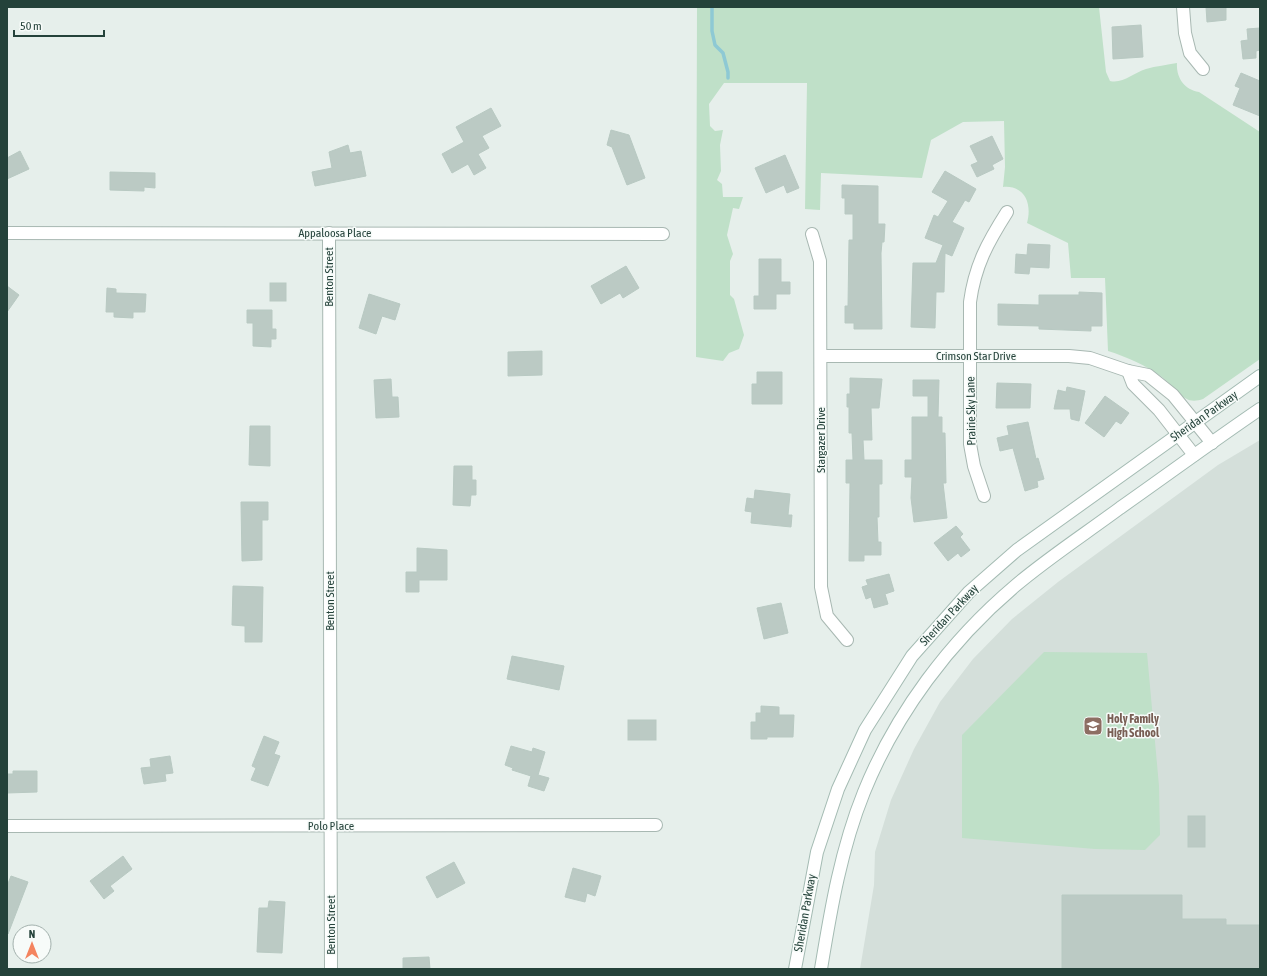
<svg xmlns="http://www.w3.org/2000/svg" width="1267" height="976" font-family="'Asap Condensed',sans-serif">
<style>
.built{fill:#d4dfda}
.green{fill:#bfe0c8}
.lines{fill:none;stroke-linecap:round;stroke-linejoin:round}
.stream{stroke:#8ec9d4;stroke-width:3.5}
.building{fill:#bbcac4;stroke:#b8c9c2}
.street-casing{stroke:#a8b8b2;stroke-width:14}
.secondary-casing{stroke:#a4bbb3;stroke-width:14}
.street{stroke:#fff;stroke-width:12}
.secondary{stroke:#fff;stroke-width:12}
.labels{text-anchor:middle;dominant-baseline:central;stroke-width:3;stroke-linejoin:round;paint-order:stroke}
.street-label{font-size:12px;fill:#24423a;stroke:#f7fbf9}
.education-label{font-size:12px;font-weight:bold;fill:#785e54;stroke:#f7fbf9;text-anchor:start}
</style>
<rect width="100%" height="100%" fill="#e6efeb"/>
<polygon class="built" points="1260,440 1260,969 860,969 874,885 875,852 891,800 914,749 940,702 973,659 1012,619 1058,582 1218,465"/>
<g class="green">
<path d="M697,7H1099L1106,72L1110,81C1123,84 1133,73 1146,69C1156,66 1167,65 1177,63C1176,77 1184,90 1199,92L1260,132V359L1203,399C1197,401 1191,402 1185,398C1176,393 1170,383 1162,377C1145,365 1127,357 1108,351L1105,278H1071L1068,243L1027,223C1032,205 1026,185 1003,187L1005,167L1004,121L963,122L931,140L922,178L821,173L820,210L805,209L807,83H724L709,104L710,126L715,131L723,130L720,145L721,171L717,180L722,184L723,197H743L739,209L733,208L727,235L733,254L730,261V295L734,299L744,335L739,349L729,353L723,361L696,357Z"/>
<polygon points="1044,652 1147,653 1159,786 1160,835 1145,850 1095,849 962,838 962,735"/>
</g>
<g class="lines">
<polyline class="stream" points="712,7 712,31 715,45 723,53 728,72 728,78"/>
</g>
<g class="building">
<polygon points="1206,7 1226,7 1226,20 1207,22"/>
<polygon points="1141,25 1143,57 1113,59 1112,27"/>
<polygon points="1260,28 1260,50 1256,51 1256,58 1243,59 1241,41 1248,40 1247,29"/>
<polygon points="1241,73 1260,81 1260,116 1233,105 1240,88 1235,86"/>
<polygon points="491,108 501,126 482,136 489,148 478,154 486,168 474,175 468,164 452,173 442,154 464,142 456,127"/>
<polygon points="611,130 629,135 645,178 627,185 612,147 607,145"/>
<polygon points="992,136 1003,159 992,165 994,169 977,177 971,165 978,162 970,146"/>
<polygon points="348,145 350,153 361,151 366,176 315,186 312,172 332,168 329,152"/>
<polygon points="20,151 29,169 7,179 7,158"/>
<polygon points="785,155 799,188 787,193 784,185 766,193 755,168"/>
<polygon points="945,171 976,189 969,202 965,200 952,222 964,228 952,256 945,253 944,292 936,292 935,328 911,327 913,263 936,263 943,245 925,238 934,215 938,217 948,201 932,192"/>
<polygon points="110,172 155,173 155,188 144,187 144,191 110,190"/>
<polygon points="842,185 878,186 878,224 885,224 884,242 882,242 881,253 882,329 854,329 854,323 845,323 845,306 848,306 849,240 853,240 853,214 845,214 845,198 842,198"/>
<polygon points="1028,244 1050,245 1049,268 1030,267 1029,274 1015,273 1016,254 1027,255"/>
<polygon points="759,259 781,259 781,282 790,282 790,294 776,294 776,309 754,309 754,296 759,296"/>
<polygon points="626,266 639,288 623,298 620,293 601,304 591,286"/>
<rect x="270" y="283" width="16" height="18"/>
<polygon points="7,286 19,295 7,312"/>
<polygon points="107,288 116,289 116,293 146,294 145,312 133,312 133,318 114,317 114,312 106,312"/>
<polygon points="1079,292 1102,293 1102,326 1091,326 1091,331 1039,329 1039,326 998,325 998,304 1039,305 1039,295 1079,295"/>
<polygon points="369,294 400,304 395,320 382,316 376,334 359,328"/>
<polygon points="247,310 272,310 272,329 276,329 276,339 271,339 271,347 253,346 253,323 247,323"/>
<polygon points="542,351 542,375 508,376 508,352"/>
<polygon points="757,372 782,372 782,404 752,404 752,384 757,384"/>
<polygon points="850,378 882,379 879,408 871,408 872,440 863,440 864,460 882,460 882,484 879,484 879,517 877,517 878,542 881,542 881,555 864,555 864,561 849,561 850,483 846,483 846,460 853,460 852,433 849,433 849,407 847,407 847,394 850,394"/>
<polygon points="391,379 392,397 398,397 399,417 376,418 374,380"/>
<polygon points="913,380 939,380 938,417 942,417 942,433 945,433 946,483 943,483 947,518 914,522 911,498 912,477 905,477 905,460 912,460 912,417 928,417 928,396 913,396"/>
<polygon points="997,383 1031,384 1030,408 996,408"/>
<polygon points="1067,387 1085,391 1079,421 1071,419 1070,409 1054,409 1058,390 1066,392"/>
<polygon points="1105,396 1129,413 1121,424 1116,421 1104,437 1085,423"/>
<polygon points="1028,422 1036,459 1038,458 1044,479 1037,481 1038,487 1025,491 1013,448 1000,451 997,438 1009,435 1007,426"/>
<polygon points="250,426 270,426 270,466 249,465"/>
<polygon points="454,466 472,466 472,480 476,480 476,495 471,495 470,506 453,505"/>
<polygon points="755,490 790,494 788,515 792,515 791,527 751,523 752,512 745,511 747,498 754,499"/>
<polygon points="241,502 268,502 268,520 262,520 262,560 242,561"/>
<polygon points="956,526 963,534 960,537 970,550 961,557 958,553 948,561 934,543"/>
<polygon points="417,548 447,550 447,580 419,580 419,592 406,592 406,572 417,572"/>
<polygon points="889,574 894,591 885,594 888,604 874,608 871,597 866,599 862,587 868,585 866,580"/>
<polygon points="233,586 263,587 262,642 245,642 245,626 232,625"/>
<polygon points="781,603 788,633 764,639 757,608"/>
<polygon points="512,656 564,666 559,690 507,679"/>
<polygon points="761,706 779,707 779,715 794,715 793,737 767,737 767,739 751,739 751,722 756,722 756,713 761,713"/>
<rect x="628" y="720" width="28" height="20"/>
<polygon points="264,736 279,742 274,754 280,756 268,786 251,780 256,768 252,766"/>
<polygon points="511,746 532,752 533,748 545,752 538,775 549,778 544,791 528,786 531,776 512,770 513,768 505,765"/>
<polygon points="170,756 173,773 165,774 166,781 144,784 141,768 151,767 150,759"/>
<polygon points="13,771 37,771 37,792 7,793 7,774 13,774"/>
<rect x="1188" y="816" width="17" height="31"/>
<polygon points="123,856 132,869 110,886 114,891 104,899 90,881"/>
<polygon points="454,862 465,883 437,898 426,877"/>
<polygon points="573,868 601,876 595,896 587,893 585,902 565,897"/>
<polygon points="11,876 28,882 8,934 7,886"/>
<polygon points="1062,895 1182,895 1182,919 1226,919 1226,925 1260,925 1260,969 1062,969"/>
<polygon points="269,901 285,902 282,953 257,952 259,908 268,908"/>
<polygon points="429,957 430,969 403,969 403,958"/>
</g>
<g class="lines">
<defs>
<g id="street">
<polyline points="1183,7 1185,33 1190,53 1203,69"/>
<polyline points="7,233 663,234"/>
<polyline points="329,233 331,969"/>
<polyline points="812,234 820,261 821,587 827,616 847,640"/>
<polyline points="821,356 1069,356 1090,358 1128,371 1148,375 1173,395 1212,443"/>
<polyline points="1128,371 1133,384 1159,410 1194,455"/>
<path d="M984,496L974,466L970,444V302C975,265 988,242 1007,212"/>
<polyline points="7,826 656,825"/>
</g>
<g id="secondary">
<polyline points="795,969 817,852 838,789 865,730 912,656 969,592 1017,550 1260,376"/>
<path d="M821,969C831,908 841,849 864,792C896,713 950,641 1015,586C1048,558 1085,534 1120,508C1167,475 1213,441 1260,409"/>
</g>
</defs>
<use href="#street" class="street-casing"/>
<use href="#secondary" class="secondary-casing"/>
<use href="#street" class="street"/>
<use href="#secondary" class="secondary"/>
</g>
<defs>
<symbol id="school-square" viewBox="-11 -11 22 22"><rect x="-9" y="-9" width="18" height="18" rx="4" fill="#8d6e63" stroke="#f7fbf9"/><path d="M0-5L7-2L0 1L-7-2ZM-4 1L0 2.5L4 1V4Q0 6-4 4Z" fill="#fff"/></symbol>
</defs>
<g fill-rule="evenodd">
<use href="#school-square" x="1082" y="715" width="22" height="22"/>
</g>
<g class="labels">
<g class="street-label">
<text x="335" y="233">Appaloosa Place</text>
<text transform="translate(329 277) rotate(-90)">Benton Street</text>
<text x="976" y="356">Crimson Star Drive</text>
<text transform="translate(971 411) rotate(-91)">Prairie Sky Lane</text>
<text transform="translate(1204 416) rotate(-35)">Sheridan Parkway</text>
<text transform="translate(821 440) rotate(-90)">Stargazer Drive</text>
<text transform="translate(330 601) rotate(-90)">Benton Street</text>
<text transform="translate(949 615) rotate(-47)">Sheridan Parkway</text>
<text x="331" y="826">Polo Place</text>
<text transform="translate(805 913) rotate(-80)">Sheridan Parkway</text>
<text transform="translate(331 925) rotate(-90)">Benton Street</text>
</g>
<g class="education-label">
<text x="1107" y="719">Holy Family<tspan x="1107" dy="14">High School</tspan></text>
</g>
</g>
<rect width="1267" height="976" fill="none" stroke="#24423a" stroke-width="16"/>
<g transform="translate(32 944)"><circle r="19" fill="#f7fbf9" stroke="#a3b1ad"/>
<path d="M0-3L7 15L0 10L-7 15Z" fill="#f4845f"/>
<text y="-6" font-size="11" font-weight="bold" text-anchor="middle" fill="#24423a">N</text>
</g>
<path d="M14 30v6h90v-6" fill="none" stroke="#24423a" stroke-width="2"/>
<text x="20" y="30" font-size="12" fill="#24423a" stroke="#f7fbf9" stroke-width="3" paint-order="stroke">50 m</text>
</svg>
